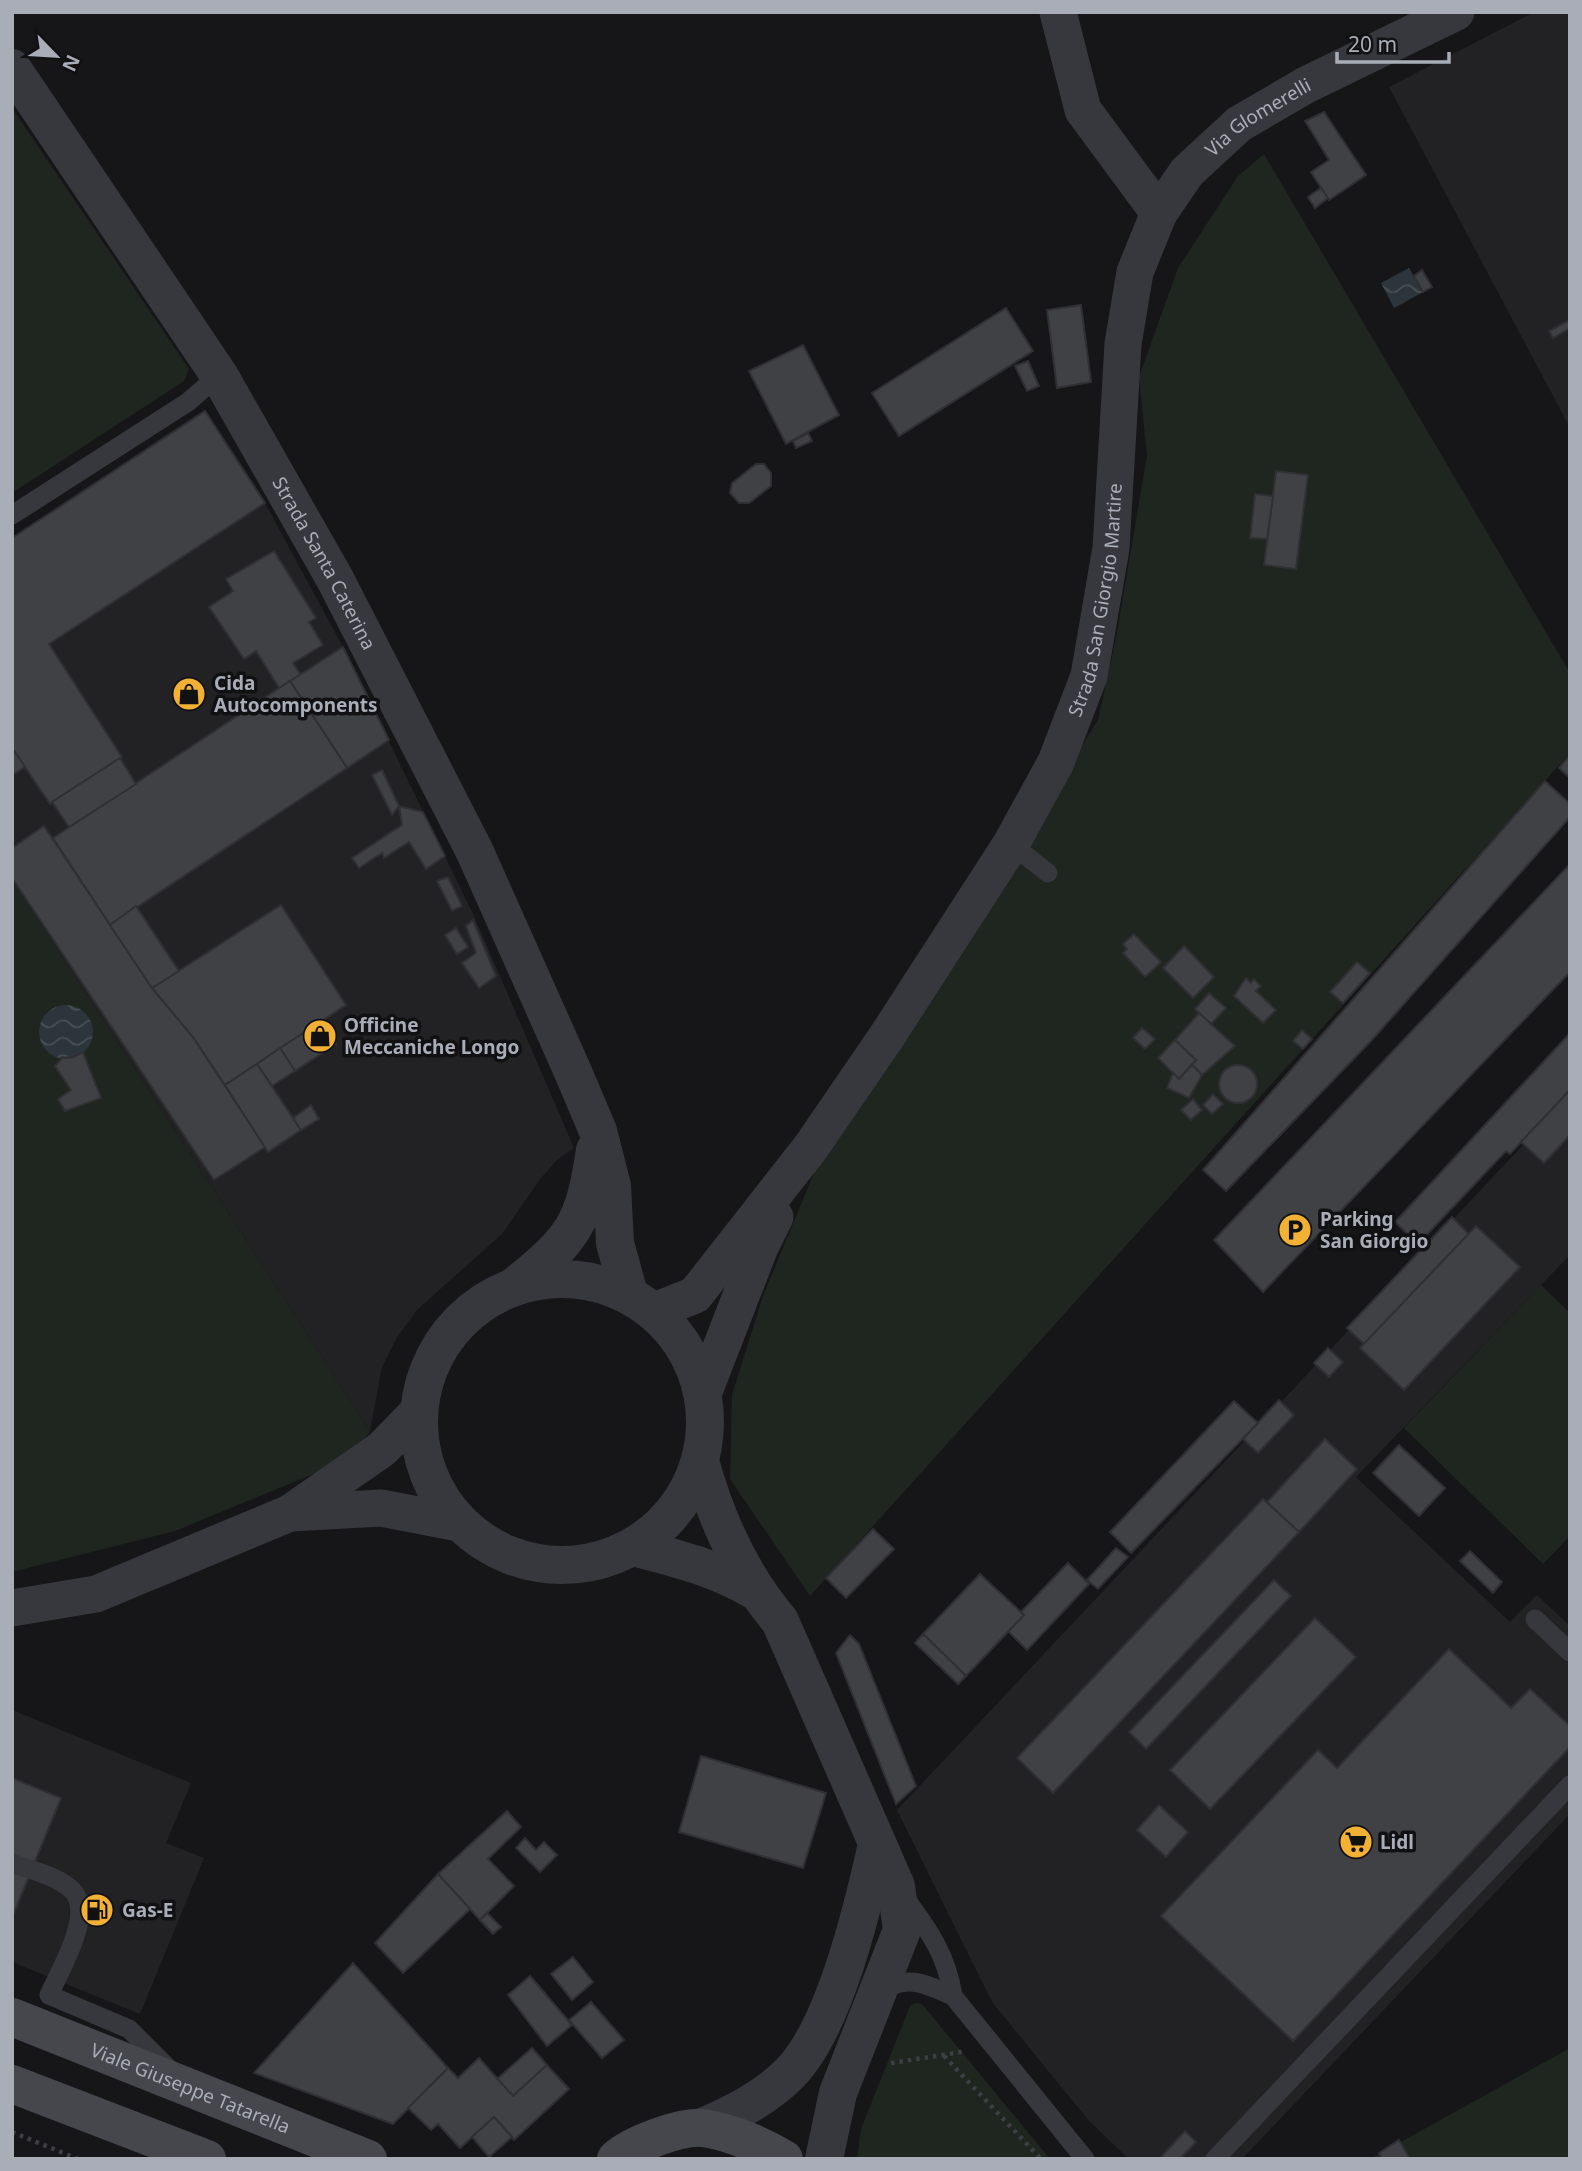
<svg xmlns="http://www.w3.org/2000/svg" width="1582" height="2171" font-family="'Noto Sans',sans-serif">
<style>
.built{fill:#222225}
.green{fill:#1e261f}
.water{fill:url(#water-waves)}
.building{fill:#404145;stroke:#303034;stroke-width:2}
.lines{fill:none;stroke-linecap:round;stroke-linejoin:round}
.path{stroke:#3d3f44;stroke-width:4.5;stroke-dasharray:3.5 5;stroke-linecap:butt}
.service{stroke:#37383d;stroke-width:19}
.minor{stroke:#37383d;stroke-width:37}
.tertiary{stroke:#37383d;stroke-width:38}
.secondary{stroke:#45474d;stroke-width:38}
.labels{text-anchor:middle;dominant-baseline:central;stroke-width:7;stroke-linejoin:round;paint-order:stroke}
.street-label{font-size:19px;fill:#a8adb8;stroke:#111113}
.poi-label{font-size:19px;font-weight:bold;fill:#a8adb8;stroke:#111113;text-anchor:start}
</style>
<defs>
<pattern id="water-waves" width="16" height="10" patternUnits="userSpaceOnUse" patternTransform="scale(1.75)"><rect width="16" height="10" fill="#2c353c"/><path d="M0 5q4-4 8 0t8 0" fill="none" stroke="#485056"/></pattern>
</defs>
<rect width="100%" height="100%" fill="#161618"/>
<g class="built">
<polygon points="1534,12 1570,12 1570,428 1389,87"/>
<polygon points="205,411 265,503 343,647 475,918 574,1148 557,1160 541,1178 502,1234 417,1310 397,1337 382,1367 370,1431 12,879 12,538"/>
<polygon points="1570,1095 1570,1255 1356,1477 1510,1622 1537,1595 1570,1626 1570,1814 1242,2159 1129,2159 1089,2121 992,2002 897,1810"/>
<polygon points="12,1710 191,1783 166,1843 204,1858 140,2014 12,1962"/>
</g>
<g class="green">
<polygon points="12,108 189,369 184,381 12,493"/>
<polygon points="1264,154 1570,673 1570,753 810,1596 730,1479 732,1395 763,1296 814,1173 1098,720 1116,638 1147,456 1139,377 1178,268 1238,176"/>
<polygon points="12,879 370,1431 352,1458 175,1531 12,1572"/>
<polygon points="1541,1285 1570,1313 1570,1536 1543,1564 1404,1428"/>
<polygon points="915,2003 922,2004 1050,2159 857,2159 861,2129 910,2006"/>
<polygon points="1570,2048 1570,2159 1370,2159"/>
</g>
<g class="water">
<polygon points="1409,268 1423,292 1394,308 1381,283"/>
<circle cx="66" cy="1032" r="27"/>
</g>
<g class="building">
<polygon points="1324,112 1366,175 1329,200 1311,172 1329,160 1305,121"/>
<polygon points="1321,188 1328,198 1315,208 1308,197"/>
<polygon points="1422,270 1432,287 1423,292 1414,276"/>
<polygon points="1081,305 1091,382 1057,388 1047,310"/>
<polygon points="1006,308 1033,351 899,436 872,393"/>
<polygon points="1570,320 1570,328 1553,338 1549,331"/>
<polygon points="803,345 839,415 786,444 749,371"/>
<polygon points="1028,361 1039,386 1027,391 1015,366"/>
<polygon points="205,411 265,503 49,644 122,757 50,804 12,748 12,538"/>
<polygon points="808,433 812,441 796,448 793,441"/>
<polygon points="756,464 764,464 771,473 771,486 749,503 739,503 730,493 732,483"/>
<polygon points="1276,471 1308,475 1296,569 1264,565"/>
<polygon points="1255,494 1273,496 1267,539 1250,538"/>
<polygon points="274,551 316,618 309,622 323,645 293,663 301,675 279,688 256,651 244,659 209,607 233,591 226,579"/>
<polygon points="343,647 389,740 347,768 290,681"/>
<polygon points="290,681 347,768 110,925 53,838"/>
<polygon points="12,748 25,767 12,775"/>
<polygon points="1570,755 1570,778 1559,768"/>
<polygon points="120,758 136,784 69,827 52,802"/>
<polygon points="382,770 399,806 392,815 372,775"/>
<polygon points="1545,781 1570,804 1570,817 1371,1041 1226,1191 1203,1170"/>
<polygon points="399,806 423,812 445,856 426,869 409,842 384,858 382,853 359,868 352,858 402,825"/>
<polygon points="44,826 152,988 193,1037 265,1147 214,1180 12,878 12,848"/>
<polygon points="1570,864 1570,972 1263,1292 1214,1240"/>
<polygon points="448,877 462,906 452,911 437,881"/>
<polygon points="281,905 346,1005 225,1085 193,1037 152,988"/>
<polygon points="136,906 179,971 152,988 110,925"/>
<polygon points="473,920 496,976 479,988 462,963 476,953 466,926"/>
<polygon points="456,928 468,947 457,954 445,935"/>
<polygon points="1134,934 1161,962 1145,977 1123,953 1127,949 1123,944"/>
<polygon points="1184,946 1214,977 1193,998 1163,968"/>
<polygon points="1357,962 1370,973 1343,1003 1330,992"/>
<polygon points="1246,978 1251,983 1254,979 1261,986 1256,991 1276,1010 1263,1023 1234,996"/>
<polygon points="1209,993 1226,1008 1211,1024 1195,1009"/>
<polygon points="1199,1013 1235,1046 1202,1075 1192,1065 1196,1060 1175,1040"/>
<polygon points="321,1022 336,1044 295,1071 280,1048"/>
<polygon points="1142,1028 1155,1039 1145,1049 1133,1038"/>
<polygon points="1302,1030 1312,1039 1303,1049 1293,1041"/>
<polygon points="1570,1033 1570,1090 1510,1154 1506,1151 1418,1244 1395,1222"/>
<polygon points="1175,1040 1196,1060 1179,1079 1158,1058"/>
<polygon points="280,1048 295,1071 272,1086 257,1064"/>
<polygon points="83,1052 101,1098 65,1111 58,1099 71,1090 55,1066 62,1058 74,1057"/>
<polygon points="257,1064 301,1130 268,1152 225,1085"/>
<polygon points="1192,1065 1202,1075 1189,1098 1167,1088 1173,1073 1179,1079"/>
<circle cx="1238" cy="1084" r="19"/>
<polygon points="1570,1090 1570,1135 1544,1163 1521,1142"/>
<polygon points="1213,1094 1223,1104 1212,1114 1203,1105"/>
<polygon points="1193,1099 1202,1110 1191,1120 1181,1110"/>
<polygon points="311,1105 319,1119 301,1130 293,1118"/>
<polygon points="1452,1217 1469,1234 1364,1344 1347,1328"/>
<polygon points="1476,1226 1520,1267 1404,1390 1360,1348"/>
<polygon points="1328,1348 1343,1362 1329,1377 1314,1363"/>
<polygon points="1279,1400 1294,1415 1258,1453 1243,1439"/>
<polygon points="1234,1401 1258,1423 1131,1553 1110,1532"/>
<polygon points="1325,1439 1357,1469 1299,1532 1267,1502"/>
<polygon points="1399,1445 1445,1488 1419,1516 1373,1473"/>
<polygon points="1263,1499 1299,1532 1053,1793 1017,1758"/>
<polygon points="873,1529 894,1549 846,1598 826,1578"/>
<polygon points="1116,1548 1128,1557 1098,1589 1087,1580"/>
<polygon points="1470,1551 1502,1582 1493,1593 1460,1561"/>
<polygon points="1068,1563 1089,1584 1027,1650 1008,1631 1024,1615 1021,1612"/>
<polygon points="980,1574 1024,1615 966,1676 923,1634"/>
<polygon points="1274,1580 1291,1596 1146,1749 1129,1732"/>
<polygon points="1315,1618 1356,1657 1210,1809 1170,1770"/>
<polygon points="923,1634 966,1676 958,1684 915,1643"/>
<polygon points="850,1635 859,1644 916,1786 896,1804 836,1653"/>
<polygon points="1449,1649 1511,1708 1530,1689 1570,1726 1570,1747 1293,2041 1161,1916 1318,1750 1337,1768"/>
<polygon points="701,1756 826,1793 803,1868 679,1832"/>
<polygon points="12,1778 61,1798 12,1918"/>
<polygon points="1159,1805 1188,1832 1166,1857 1137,1830"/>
<polygon points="507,1811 521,1827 488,1859 514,1886 480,1920 438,1874"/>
<polygon points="525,1838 536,1850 544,1842 557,1855 540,1872 516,1848"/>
<polygon points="438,1874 470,1909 403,1973 375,1943"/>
<polygon points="487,1913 501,1927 493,1934 480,1920"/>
<polygon points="573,1957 593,1982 572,2000 551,1974"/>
<polygon points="353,1963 448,2068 393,2124 254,2073"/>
<polygon points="530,1976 572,2025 547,2046 508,1995"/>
<polygon points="591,2002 624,2040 602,2058 569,2020"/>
<polygon points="532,2048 547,2065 513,2096 497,2079"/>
<polygon points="479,2058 513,2096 547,2065 569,2089 514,2140 494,2117 460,2148 438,2124 431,2130 408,2108 448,2068 458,2078"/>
<polygon points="494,2117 512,2137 489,2157 472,2137"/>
<polygon points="1185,2131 1196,2142 1180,2159 1159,2159"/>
<polygon points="1399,2140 1410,2159 1382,2159 1379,2153"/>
</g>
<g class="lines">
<g class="path">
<polyline points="944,2056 1041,2159"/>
<polyline points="891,2063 962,2052"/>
<polyline points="12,2132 78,2159"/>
</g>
<g class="service">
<polyline points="12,515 188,402 219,375"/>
<polyline points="1011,844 1048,873"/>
<polyline points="1535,1619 1570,1652"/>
<path d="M12,1863C30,1870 58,1876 72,1890C95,1913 60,1970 49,1995L129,2029L169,2069"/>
<path d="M905,1898C929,1930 947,1956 953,1996L1085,2159"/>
<path d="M881,1994C904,1972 928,1985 953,1996"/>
<polyline points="1215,2159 1570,1785"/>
</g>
<g class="minor">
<path id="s1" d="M1159,213L1187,172L1239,124L1306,85L1456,12"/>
<path id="s2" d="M655,1311L695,1295L811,1147L887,1036L1011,844L1056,762L1089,676L1111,548L1123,344L1135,272L1159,213L1083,110L1058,12"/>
<polyline points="703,1394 760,1247 775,1217"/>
<polyline points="290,1513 381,1508 459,1523"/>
<polyline points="12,1608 96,1594 290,1513 382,1449 419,1411"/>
</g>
<g class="tertiary">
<path id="s3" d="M12,68L219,375L335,579L475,852L573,1072L598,1131L612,1186L615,1243L629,1294"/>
<circle cx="562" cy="1422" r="143"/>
<path d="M516,1285C574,1238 584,1224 595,1150"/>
<path d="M700,1461C716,1519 741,1575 780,1621L896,1886L902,1930L838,2093L824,2159"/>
<path d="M633,1547C676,1558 716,1568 755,1591"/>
<path d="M701,2128C733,2114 766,2098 791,2072C835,2026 863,1907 877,1844"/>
</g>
<g class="secondary">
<path id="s4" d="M12,2017L368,2159"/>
<polyline points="12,2084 207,2159"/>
<path d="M616,2159C632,2144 681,2126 703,2128C730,2132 761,2145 784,2159"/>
</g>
</g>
<defs>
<symbol id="shop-disc" viewBox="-11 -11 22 22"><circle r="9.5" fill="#f2b134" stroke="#111113"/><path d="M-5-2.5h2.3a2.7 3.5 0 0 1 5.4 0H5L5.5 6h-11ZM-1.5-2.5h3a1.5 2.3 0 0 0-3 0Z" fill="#111"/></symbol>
<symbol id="parking-disc" viewBox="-11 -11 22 22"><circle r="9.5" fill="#f2b134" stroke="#111113"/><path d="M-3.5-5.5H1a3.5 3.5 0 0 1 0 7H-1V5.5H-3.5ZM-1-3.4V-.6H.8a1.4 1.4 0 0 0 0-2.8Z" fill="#111"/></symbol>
<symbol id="supermarket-disc" viewBox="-11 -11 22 22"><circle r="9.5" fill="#f2b134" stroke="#111113"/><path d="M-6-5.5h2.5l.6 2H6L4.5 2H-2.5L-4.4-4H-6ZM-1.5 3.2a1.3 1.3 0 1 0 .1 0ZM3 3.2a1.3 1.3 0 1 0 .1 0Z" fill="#111"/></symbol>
<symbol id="fuel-disc" viewBox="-11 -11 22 22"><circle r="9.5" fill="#f2b134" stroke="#111113"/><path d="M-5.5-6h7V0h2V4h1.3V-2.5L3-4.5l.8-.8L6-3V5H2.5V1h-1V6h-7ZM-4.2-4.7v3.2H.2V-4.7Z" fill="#111"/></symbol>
</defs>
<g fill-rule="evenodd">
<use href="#shop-disc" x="170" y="675" width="38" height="38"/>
<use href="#shop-disc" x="301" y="1017" width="38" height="38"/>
<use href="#parking-disc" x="1276" y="1211" width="38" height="38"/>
<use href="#supermarket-disc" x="1337" y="1823" width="38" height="38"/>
<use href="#fuel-disc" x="78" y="1891" width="38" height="38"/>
</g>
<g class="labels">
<g class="street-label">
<text stroke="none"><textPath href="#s1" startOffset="140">Via Glomerelli</textPath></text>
<text stroke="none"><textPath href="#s3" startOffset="586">Strada Santa Caterina</textPath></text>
<text stroke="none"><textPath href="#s2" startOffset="856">Strada San Giorgio Martire</textPath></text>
<text stroke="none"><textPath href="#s4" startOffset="192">Viale Giuseppe Tatarella</textPath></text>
</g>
<g class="poi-label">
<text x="214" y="683">Cida<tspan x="214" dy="22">Autocomponents</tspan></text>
<text x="344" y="1025">Officine<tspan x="344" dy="22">Meccaniche Longo</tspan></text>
<text x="1320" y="1219">Parking<tspan x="1320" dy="22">San Giorgio</tspan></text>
<text x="1380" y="1842">Lidl</text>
<text x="122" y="1910">Gas-E</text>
</g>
</g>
<rect width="1582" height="2171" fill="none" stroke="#a8adb8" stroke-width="28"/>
<g transform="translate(56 56) rotate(115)" stroke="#111113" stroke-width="5" paint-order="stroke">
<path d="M0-5L12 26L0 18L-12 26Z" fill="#a8adb8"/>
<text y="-10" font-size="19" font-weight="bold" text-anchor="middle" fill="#a8adb8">N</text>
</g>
<path d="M1337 52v10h112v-10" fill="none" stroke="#a8adb8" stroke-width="3.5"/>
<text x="1348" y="52" font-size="21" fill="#a8adb8" stroke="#111113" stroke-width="5" paint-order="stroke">20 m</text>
</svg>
